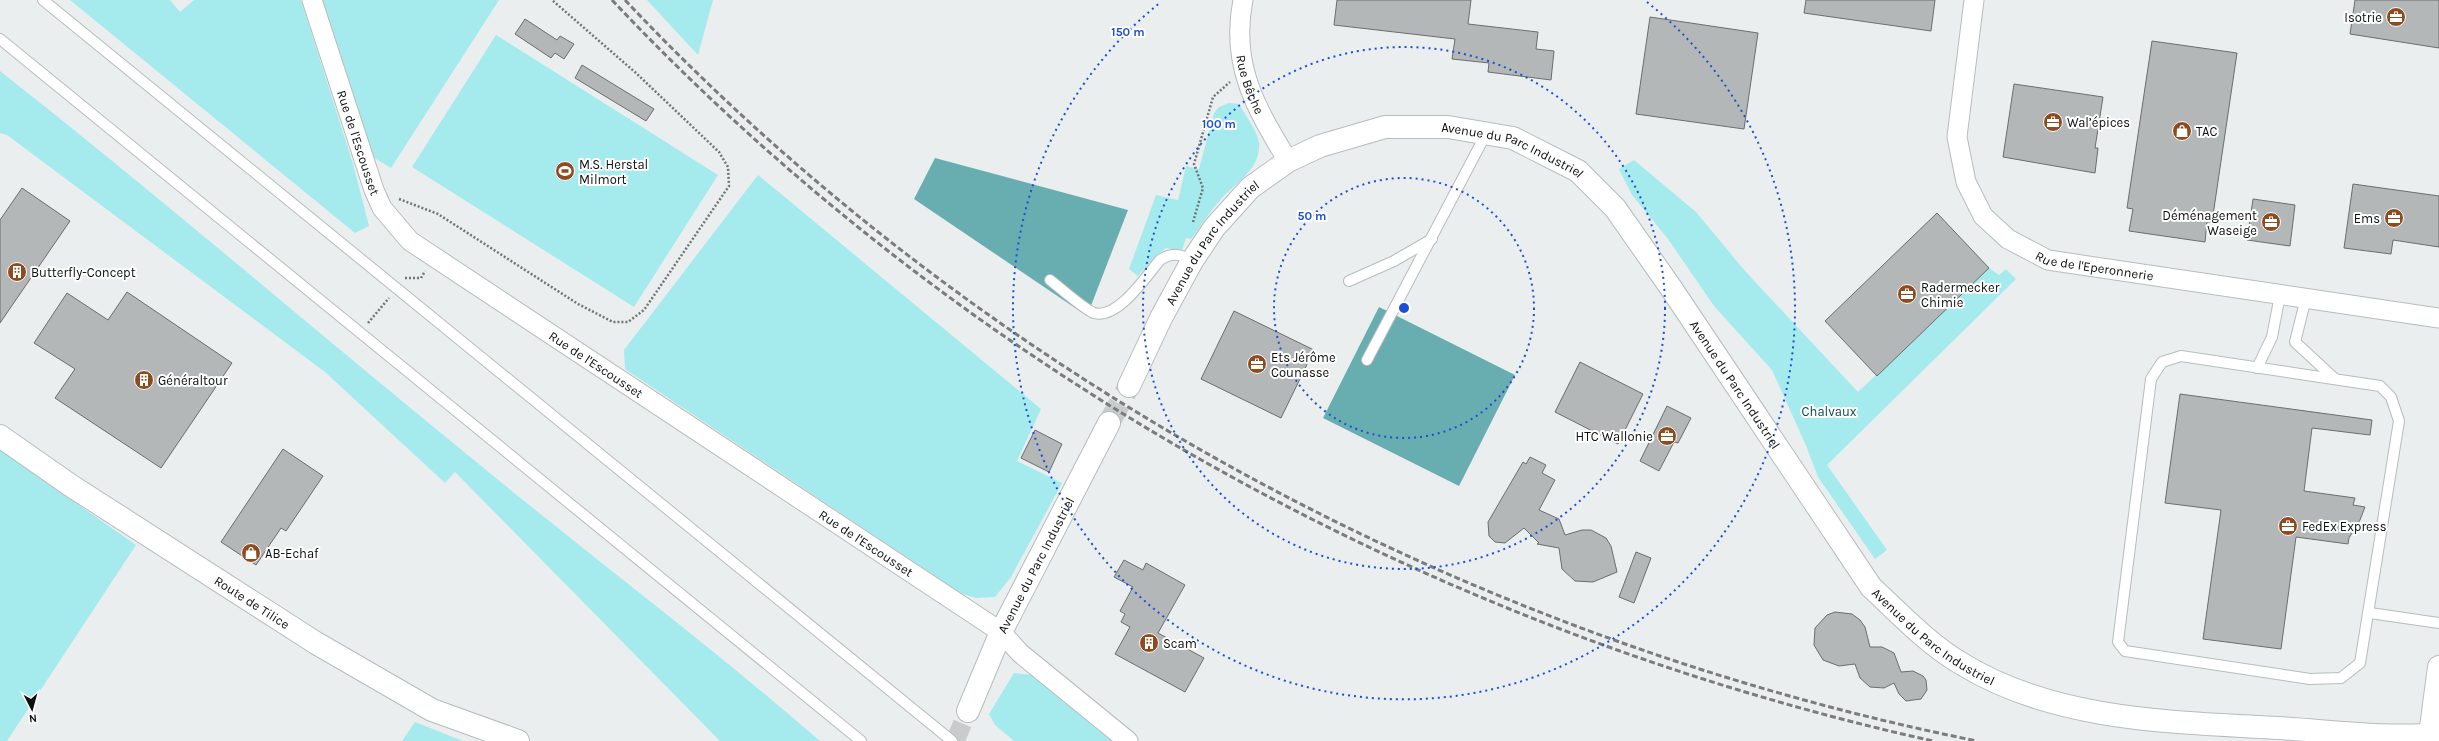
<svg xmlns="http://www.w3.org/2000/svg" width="2439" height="741" font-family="Karla,sans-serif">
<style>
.green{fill:#a5ebee}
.water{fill:#68aeb1}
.building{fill:#b3b7b7;stroke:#6b6e6e}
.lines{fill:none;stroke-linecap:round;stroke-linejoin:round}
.minor-tunnel{stroke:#c9cccc;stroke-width:19;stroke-dasharray:19 10;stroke-linecap:butt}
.tertiary-tunnel{stroke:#c9cccc;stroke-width:22;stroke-dasharray:22 11;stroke-linecap:butt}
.service-casing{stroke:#b8bcbc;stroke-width:12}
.minor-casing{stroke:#b8bcbc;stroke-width:21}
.tertiary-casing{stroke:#b8bcbc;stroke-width:24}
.path{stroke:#727474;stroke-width:2.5;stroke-dasharray:2 2;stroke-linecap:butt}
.service{stroke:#fff;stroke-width:10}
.minor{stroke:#fff;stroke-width:19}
.tertiary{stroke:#fff;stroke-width:22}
.rail{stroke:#7b7d7d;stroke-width:3;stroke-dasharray:6 3;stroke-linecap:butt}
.ring{fill:none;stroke:#1d4ed8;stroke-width:2;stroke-dasharray:2 4}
.labels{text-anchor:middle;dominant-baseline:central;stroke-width:4;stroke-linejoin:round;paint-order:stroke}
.poi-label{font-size:13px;fill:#0d0e0e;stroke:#fff;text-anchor:start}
.street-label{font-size:13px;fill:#0d0e0e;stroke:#fff}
.park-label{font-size:13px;fill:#074a4d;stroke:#fff}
.centre{fill:#1d4ed8;stroke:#fff;stroke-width:2}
.ring-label{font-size:12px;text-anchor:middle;font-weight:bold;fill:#1d4ed8;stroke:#fff;stroke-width:4;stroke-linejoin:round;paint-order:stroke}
</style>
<rect width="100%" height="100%" fill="#eaeeee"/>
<g class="green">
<polygon points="70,0 170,0 180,12 194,0 301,0 353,164 369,226 355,233"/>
<polygon points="319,0 499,0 391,168 371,156"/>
<polygon points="647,0 713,0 698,55"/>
<polygon points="496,35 718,175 634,307 412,167"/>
<path d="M0,71C159,196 312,328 469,456C585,552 706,642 820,741H720L455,472L445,483L325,372L7,135L0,133Z"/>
<path d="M1229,103L1239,104C1245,115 1257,130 1259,143C1261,169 1236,182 1221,199C1210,211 1201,226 1191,239L1186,238L1182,251L1166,248L1158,254L1138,276L1129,269L1156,195L1178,200L1186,166L1199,169L1214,113L1219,107Z"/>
<polygon points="1634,160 1696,212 1745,271 1858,392 1989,268 1999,275 2006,269 2016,279 1827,465 1887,550 1875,559 1818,477 1807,448 1772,370 1714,306 1668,239 1632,195 1619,169"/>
<polygon points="758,175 1041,409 1017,461 1062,483 1011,577 995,597 976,598 960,593 625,369 624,350"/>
<polygon points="0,450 136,545 7,741 0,741"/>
<polygon points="1014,673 1032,675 1112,741 1014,741 995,725 989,714"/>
<polygon points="415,722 463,741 402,741"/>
</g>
<g class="water">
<polygon points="935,158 1128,210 1087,316 914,199"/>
<polygon points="1379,307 1515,375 1459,486 1323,418"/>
</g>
<g class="building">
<polygon points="1337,0 1471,0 1468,24 1538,32 1536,49 1554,51 1551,80 1488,72 1489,63 1452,59 1455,39 1334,25"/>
<polygon points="1806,0 1935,0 1931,31 1804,13"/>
<polygon points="2355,0 2439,0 2439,48 2350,34"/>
<polygon points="1650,17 1758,33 1744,129 1636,114"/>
<polygon points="525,19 557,40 560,36 574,44 564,59 555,53 551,58 515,34"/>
<polygon points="2152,41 2237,53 2212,222 2207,222 2205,242 2129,231 2133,209 2127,208"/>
<polygon points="582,65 654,109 646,121 575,78"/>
<polygon points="2014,84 2103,97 2095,148 2098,148 2095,173 2003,157"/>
<polygon points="2353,184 2439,196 2439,247 2393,240 2391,254 2344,248"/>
<polygon points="22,188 70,221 0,323 0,220"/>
<polygon points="2253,199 2295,205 2290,246 2247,240"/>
<polygon points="1937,213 1989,268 1877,376 1825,321"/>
<polygon points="127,292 232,363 161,468 55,398 75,369 34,343 67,293 108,320"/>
<polygon points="1234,311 1314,350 1281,418 1201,379"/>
<polygon points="1580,362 1643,394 1618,444 1555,412"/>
<polygon points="2180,394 2372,420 2370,435 2312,428 2304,491 2355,498 2353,505 2365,507 2360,520 2349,538 2348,544 2296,537 2281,649 2203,639 2221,510 2165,503"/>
<polygon points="1667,406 1691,418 1678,443 1674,442 1659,471 1640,461"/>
<polygon points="1035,430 1062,444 1049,472 1021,458"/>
<polygon points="283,449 323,476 286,531 281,528 256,565 221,542"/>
<polygon points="1530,457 1546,465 1542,473 1555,480 1539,510 1559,519 1565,535 1582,530 1591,530 1606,538 1611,546 1617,572 1593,582 1575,581 1562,569 1559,548 1537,544 1539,543 1524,528 1505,543 1495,542 1489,536 1488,522 1523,462 1526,464"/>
<polygon points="1636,552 1651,558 1634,603 1619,597"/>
<polygon points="1124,560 1143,570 1146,563 1185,585 1158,633 1204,658 1185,692 1115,654 1130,627 1121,622 1125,614 1120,611 1133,587 1114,577"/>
<polygon points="1835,612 1852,614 1860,620 1865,627 1870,647 1882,647 1894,653 1901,672 1913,671 1923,676 1926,680 1927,690 1921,699 1906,701 1899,694 1894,683 1884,688 1870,687 1860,678 1855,664 1839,666 1823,660 1814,645 1815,628 1827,615"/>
</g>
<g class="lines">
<polyline class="minor-tunnel" points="955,741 968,711"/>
<polyline class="tertiary-tunnel" points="1109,423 1129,386"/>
<defs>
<g id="service">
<polyline points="43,0 952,741"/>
<polyline points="0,39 861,741"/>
<path d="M1050,280C1059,287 1085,310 1094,313C1118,320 1147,275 1160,260C1172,252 1181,254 1192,261"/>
<polyline points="1349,281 1394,261 1432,239"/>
<polyline points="2306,298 2295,342 2335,379"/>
<polygon points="2181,356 2380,386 2391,397 2399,421 2360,663 2341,678 2310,679 2125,651 2118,642 2151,379 2162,362"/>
<polyline points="1367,360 1487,132"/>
<polyline points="2257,368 2272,337 2280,295"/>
<polyline points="2370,613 2439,623"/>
</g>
<g id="minor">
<path id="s1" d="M312,0L374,190L382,208L410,241L1001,632L1020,653L1128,741"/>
<path id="s2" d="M1243,0C1230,65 1256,108 1288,161"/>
<path id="s3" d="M1974,0L1957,137L1966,182L1983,216L2008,239L2048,260L2439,318"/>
</g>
<g id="tertiary">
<path id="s4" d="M1129,386L1161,318L1192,261L1214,228L1250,188L1288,161L1320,146L1385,127H1448L1513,138L1578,171L1615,208L1671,288L1871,587C1900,614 1928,644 1962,664C2055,721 2172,722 2278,728C2330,731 2386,739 2439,734"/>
<path id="s5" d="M0,436L70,485L316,643L432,710L518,741"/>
<path id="s6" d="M968,711L1001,632L1109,423"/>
<polyline points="2430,735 2439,667"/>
</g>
</defs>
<use href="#service" class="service-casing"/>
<use href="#minor" class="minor-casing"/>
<use href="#tertiary" class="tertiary-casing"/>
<g class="path">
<polyline points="399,199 438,214 578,304 613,322 628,322 644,310 729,186 728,167 719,152 636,73 552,0"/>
<polyline points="1193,222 1203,188 1194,164 1213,97 1230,82"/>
<polyline points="405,278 421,278 425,271"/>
<polyline points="368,323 389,298"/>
</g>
<use href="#service" class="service"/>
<use href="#minor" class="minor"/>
<use href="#tertiary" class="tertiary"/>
<g class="rail">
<path d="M612,0C964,373 1433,630 1933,741"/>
<path d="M625,0C982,378 1468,639 1977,741"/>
</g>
</g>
<g class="ring">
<circle cx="1404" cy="308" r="130"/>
<circle cx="1404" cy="308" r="261"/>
<path d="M1647 2A391 391 0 1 1 1161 2"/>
</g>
<defs>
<symbol id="office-disc" viewBox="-11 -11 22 22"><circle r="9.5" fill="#8f4b20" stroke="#fff"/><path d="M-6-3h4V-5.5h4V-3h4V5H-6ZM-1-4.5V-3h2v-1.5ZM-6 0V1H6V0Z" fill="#fff"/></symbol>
<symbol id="shop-disc" viewBox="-11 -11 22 22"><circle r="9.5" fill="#8f4b20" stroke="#fff"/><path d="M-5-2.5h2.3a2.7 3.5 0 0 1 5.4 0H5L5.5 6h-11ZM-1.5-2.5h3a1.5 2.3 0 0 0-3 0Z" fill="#fff"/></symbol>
<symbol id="stadium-disc" viewBox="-11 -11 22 22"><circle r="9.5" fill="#8f4b20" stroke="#fff"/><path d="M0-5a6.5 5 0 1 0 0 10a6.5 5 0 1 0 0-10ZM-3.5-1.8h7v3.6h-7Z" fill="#fff"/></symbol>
<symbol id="building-disc" viewBox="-11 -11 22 22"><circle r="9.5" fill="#8f4b20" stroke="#fff"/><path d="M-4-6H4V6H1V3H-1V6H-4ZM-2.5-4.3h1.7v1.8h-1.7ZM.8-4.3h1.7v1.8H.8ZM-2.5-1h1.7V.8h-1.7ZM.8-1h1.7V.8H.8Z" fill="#fff"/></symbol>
</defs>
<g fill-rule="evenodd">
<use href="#office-disc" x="2385" y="6" width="22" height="22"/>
<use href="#office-disc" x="2042" y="111" width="22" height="22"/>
<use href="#shop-disc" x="2171" y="120" width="22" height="22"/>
<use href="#stadium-disc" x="554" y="160" width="22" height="22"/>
<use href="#office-disc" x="2383" y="207" width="22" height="22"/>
<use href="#office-disc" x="2260" y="211" width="22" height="22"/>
<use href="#building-disc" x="6" y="261" width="22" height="22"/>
<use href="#office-disc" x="1896" y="283" width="22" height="22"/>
<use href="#office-disc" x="1246" y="353" width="22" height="22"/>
<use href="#building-disc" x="133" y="369" width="22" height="22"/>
<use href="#office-disc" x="1656" y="425" width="22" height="22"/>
<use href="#office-disc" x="2277" y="515" width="22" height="22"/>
<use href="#shop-disc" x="240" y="542" width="22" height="22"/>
<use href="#building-disc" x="1138" y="632" width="22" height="22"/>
</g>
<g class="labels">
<g class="poi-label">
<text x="2382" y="17" text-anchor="end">Isotrie</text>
<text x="2067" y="122">Wal’épices</text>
<text x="2196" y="131">TAC</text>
<text x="579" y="164">M.S. Herstal<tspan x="579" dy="15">Milmort</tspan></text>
<text x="2257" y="215" text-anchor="end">Déménagement<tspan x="2257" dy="15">Waseige</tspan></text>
<text x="2380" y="218" text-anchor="end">Ems</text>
<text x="31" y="272">Butterfly-Concept</text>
<text x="1921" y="287">Radermecker<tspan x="1921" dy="15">Chimie</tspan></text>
<text x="1271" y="357">Ets Jérôme<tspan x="1271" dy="15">Counasse</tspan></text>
<text x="158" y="380">Généraltour</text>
<text x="1653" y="436" text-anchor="end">HTC Wallonie</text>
<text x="2302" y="526">FedEx Express</text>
<text x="265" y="553">AB-Echaf</text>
<text x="1163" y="643">Scam</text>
</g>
<g class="street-label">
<text stroke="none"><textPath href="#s2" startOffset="86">Rue Bêche</textPath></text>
<text stroke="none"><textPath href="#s1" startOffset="150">Rue de l'Escousset</textPath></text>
<text stroke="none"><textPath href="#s4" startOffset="515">Avenue du Parc Industriel</textPath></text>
<text stroke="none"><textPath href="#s4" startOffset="167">Avenue du Parc Industriel</textPath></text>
<text stroke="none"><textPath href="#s3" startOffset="348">Rue de l'Eperonnerie</textPath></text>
<text stroke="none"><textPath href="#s1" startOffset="486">Rue de l'Escousset</textPath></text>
<text stroke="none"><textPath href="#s4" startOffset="851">Avenue du Parc Industriel</textPath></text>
<text stroke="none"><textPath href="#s1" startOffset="810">Rue de l'Escousset</textPath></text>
<text stroke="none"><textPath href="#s6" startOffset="161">Avenue du Parc Industriel</textPath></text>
<text stroke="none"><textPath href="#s5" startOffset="302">Route de Tilice</textPath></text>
<text stroke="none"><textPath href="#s4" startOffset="1175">Avenue du Parc Industriel</textPath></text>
</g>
<g class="park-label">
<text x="1829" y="411">Chalvaux</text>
</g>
</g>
<circle cx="1404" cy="308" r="6" class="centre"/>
<g class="ring-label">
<text x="1128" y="36">150 m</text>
<text x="1219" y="128">100 m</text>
<text x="1312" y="220">50 m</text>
</g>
<g transform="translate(32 709) rotate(174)" stroke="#ffffff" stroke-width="3" paint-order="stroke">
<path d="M0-3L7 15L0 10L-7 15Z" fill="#0d0e0e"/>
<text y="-6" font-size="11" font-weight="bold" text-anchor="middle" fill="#0d0e0e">N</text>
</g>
</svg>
